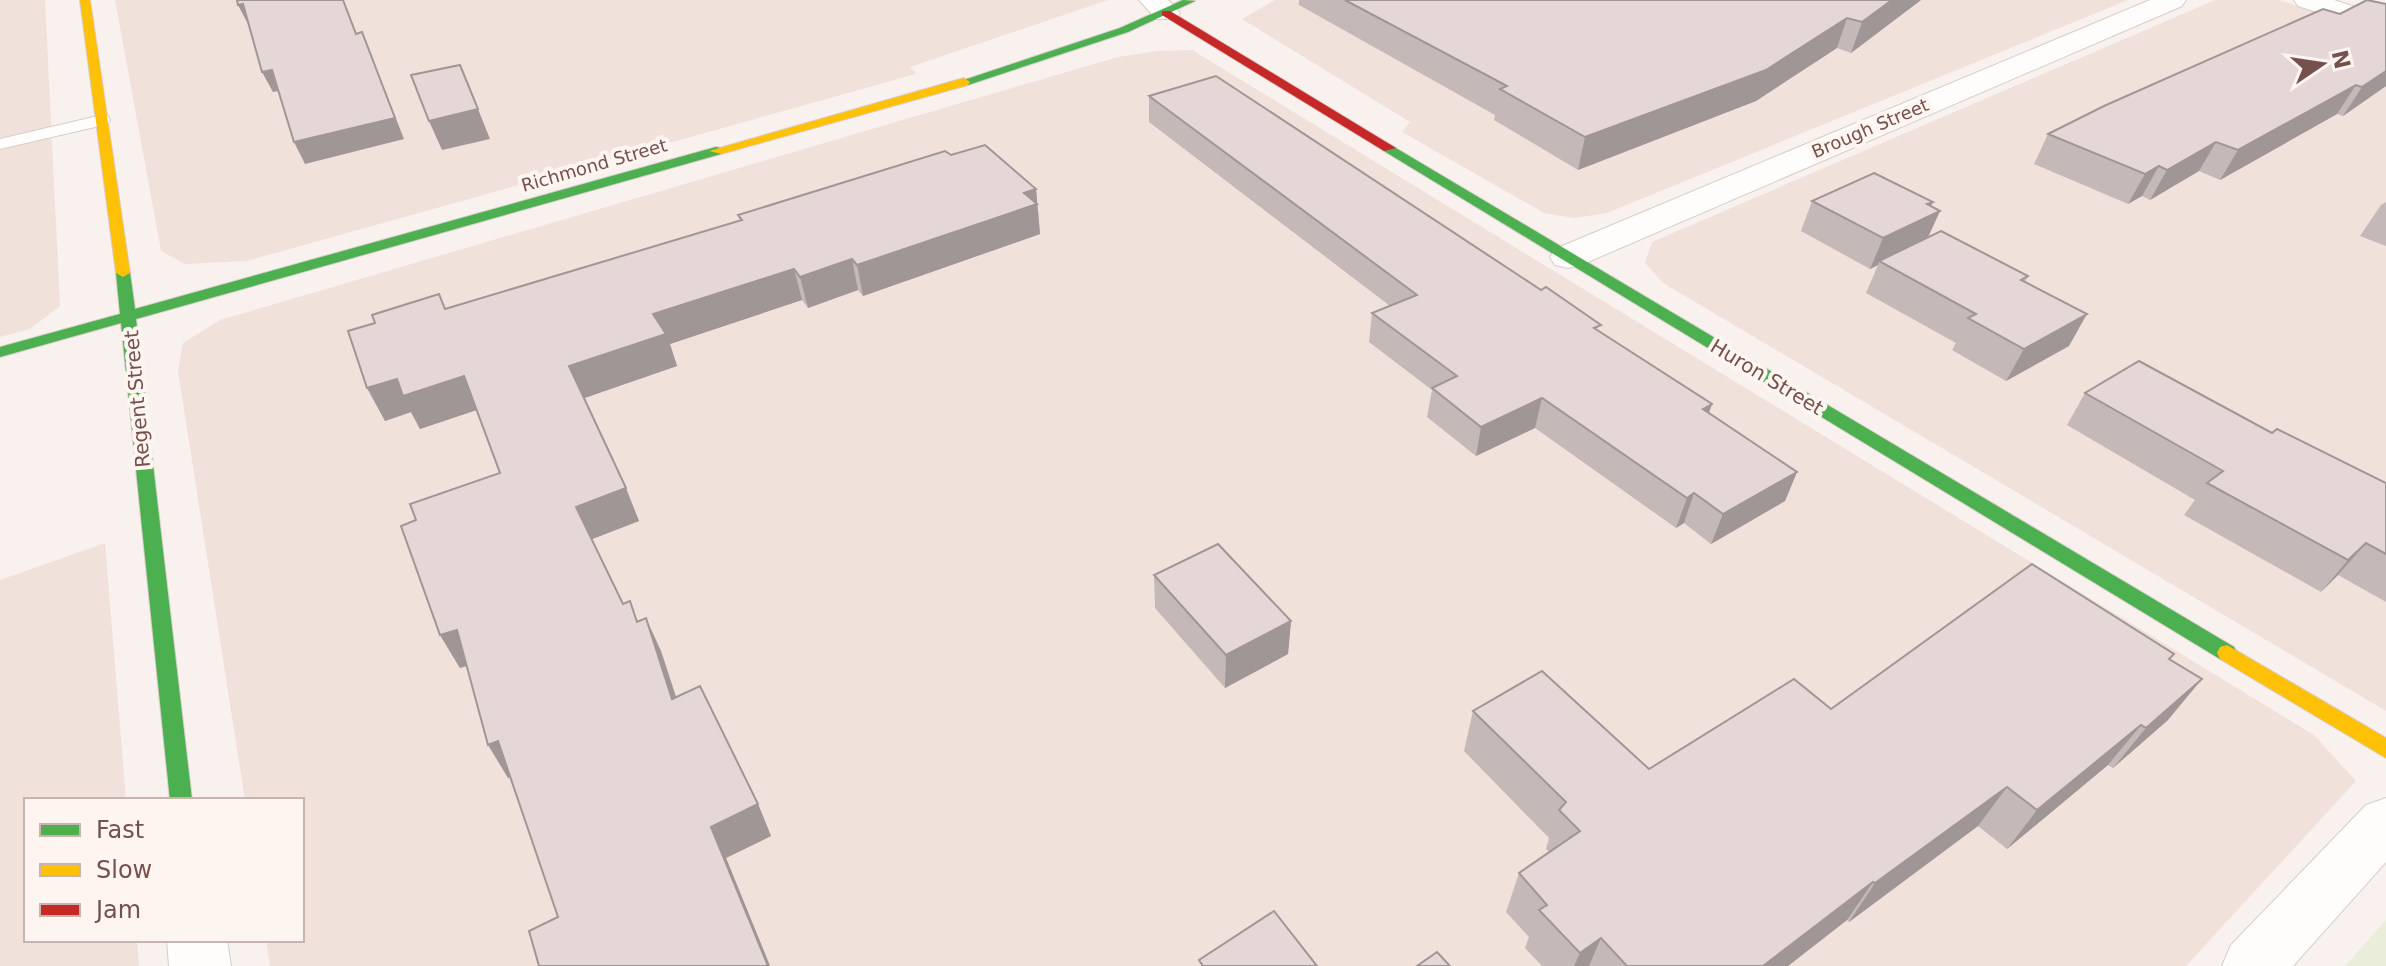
<svg xmlns="http://www.w3.org/2000/svg" width="2386" height="966" font-family="'DejaVu Sans',sans-serif">
<style>
.residential{fill:#f0e2db}
.green{fill:#eaedd9}
.lines{fill:none;stroke-linecap:round;stroke-linejoin:round}
.lane-casing{stroke:#d6cdca;stroke-width:2}
.street-casing{stroke:#d6cdca;stroke-width:2}
.fast-casing{stroke:#d9cecb;stroke-width:2}
.slow-casing{stroke:#d9cecb;stroke-width:2}
.jam-casing{stroke:#d9cecb;stroke-width:2}
.lane{fill:#fefdfc;fill-rule:evenodd}
.street{fill:#fefdfc;fill-rule:evenodd}
.fast{fill:#4caf50;fill-rule:evenodd}
.slow{fill:#ffc107;fill-rule:evenodd}
.jam{fill:#c62828;fill-rule:evenodd}
.wall{fill:#c4b9b7}
.shaded-wall{fill:#a09695}
.building{fill:#e4d7d5;stroke:#a09695;stroke-width:2}
.labels{text-anchor:middle;dominant-baseline:central;stroke-width:8;stroke-linejoin:round;paint-order:stroke}
.far-street-label{font-size:18px;fill:#75514e;stroke:#fef5f0}
.street-label{font-size:20px;fill:#75514e;stroke:#fef5f0}
</style>
<rect width="100%" height="100%" fill="#f8f1ed"/>
<g class="residential">
<polygon points="0,0 45,0 60,306 30,329 0,337"/>
<polygon points="115,0 1108,0 910,67 916,74 247,261 185,264 161,251"/>
<polygon points="1275,0 2128,0 1607,213 1574,218 1544,213 1402,132 1410,122 1242,19"/>
<polygon points="2215,0 2279,0 2386,34 2386,711 1663,283 1645,263 1652,242"/>
<polygon points="1192,50 2314,735 2356,781 2186,966 270,966 266,940 302,940 302,800 245,800 178,371 183,343 220,320 1118,57 1157,51"/>
<polygon points="105,543 126,800 26,800 26,940 137,940 139,966 0,966 0,580"/>
</g>
<polygon class="green" points="2386,920 2386,966 2345,966"/>
<g class="lines">
<defs>
<polygon id="lane" points="102,115 108,116 110,120 108,124 0,149 0,139"/>
<g id="street">
<polygon points="1139,0 1168,0 1180,13 1176,19 1156,19"/>
<polygon points="2150,0 2186,0 2182,6 1581,265 1568,268 1555,265 1550,257 1555,249"/>
<polygon points="2294,0 2334,0 2386,17 2386,34 2298,6"/>
<polygon points="2386,798 2386,862 2293,966 2222,966 2231,945 2366,805"/>
<polygon points="167,940 227,940 231,966 169,966"/>
</g>
<g id="fast">
<polygon points="1183,0 1195,1 1128,32 968,85 958,82 1120,28"/>
<polygon points="1389,144 2234,647 2237,653 2234,659 2227,661 2220,659 1384,151 1382,148"/>
<polygon points="716,147 721,148 721,154 136,319 192,800 170,800 121,323 0,357 0,347 120,314 116,273 118,270 128,270 130,273 135,309"/>
</g>
<g id="slow">
<polygon points="80,0 90,0 130,273 123,277 116,273"/>
<polygon points="964,78 970,82 968,85 721,154 709,151"/>
<polygon points="2227,645 2386,738 2386,758 2220,659 2217,653 2220,647"/>
</g>
<polygon id="jam" points="1162,11 1170,11 1396,148 1384,151 1162,15"/>
</defs>
<use href="#lane" class="lane-casing"/>
<use href="#street" class="street-casing"/>
<use href="#fast" class="fast-casing"/>
<use href="#slow" class="slow-casing"/>
<use href="#jam" class="jam-casing"/>
<use href="#lane" class="lane"/>
<use href="#street" class="street"/>
<use href="#fast" class="fast"/>
<use href="#slow" class="slow"/>
<use href="#jam" class="jam"/>
</g>
<g class="wall">
<polygon points="1299,0 1921,0 1851,53 1837,48 1756,101 1578,170 1494,120 1495,115 1299,5"/>
<polygon points="2386,2 2386,86 2343,116 2337,114 2220,180 2199,171 2150,200 2142,196 2128,204 2034,164 2048,134 2340,14 2385,4"/>
<polygon points="1149,96 1600,332 1709,413 1797,472 1785,501 1711,544 1684,523 1676,528 1535,428 1476,456 1427,417 1432,390 1369,342 1372,313 1390,306 1149,122"/>
<polygon points="951,155 1036,189 1040,234 863,296 858,290 808,308 802,300 670,344 677,366 583,398 639,521 591,539 623,604 639,621 661,651 676,697 758,804 771,836 726,858 770,966 539,966 558,917 511,777 508,778 467,666 460,668 440,635 416,520 500,473 476,410 420,429 411,412 385,421 375,323 445,309 740,221 738,215"/>
<polygon points="1812,201 1931,206 1940,211 1928,238 2028,276 2025,282 2069,346 2006,381 1952,350 1956,343 1866,293 1878,265 1870,269 1801,231"/>
<polygon points="2386,202 2386,246 2360,236 2381,205"/>
<polygon points="2085,393 2272,433 2386,483 2386,602 2338,575 2321,592 2184,515 2195,500 2067,425"/>
<polygon points="1154,575 1291,621 1288,654 1225,688 1155,608"/>
<polygon points="2174,654 2170,659 2168,720 2113,768 2108,765 2007,849 1978,826 1849,922 1847,920 1788,966 1542,966 1525,948 1529,937 1506,912 1519,873 1549,852 1546,849 1549,838 1464,751 1473,711 1649,769 1831,709"/>
</g>
<g class="shaded-wall">
<polygon points="1892,0 1921,0 1851,53 1862,22"/>
<polygon points="243,4 248,24 238,5"/>
<polygon points="1847,18 1837,48 1756,101 1578,170 1585,137"/>
<polygon points="362,32 404,139 305,164 294,142"/>
<polygon points="272,70 283,90 273,92 262,72"/>
<polygon points="2386,71 2386,86 2343,116 2362,87"/>
<polygon points="2356,85 2337,114 2220,180 2238,150"/>
<polygon points="478,109 490,139 442,150 429,121"/>
<polygon points="2216,142 2199,171 2150,200 2167,170"/>
<polygon points="2159,166 2142,196 2128,204 2145,174"/>
<polygon points="1036,189 1040,234 863,296 857,265 1024,193"/>
<polygon points="1933,202 1926,217 1940,211 1926,241 1879,261 1878,265 1870,269 1883,238 1927,204"/>
<polygon points="852,259 858,290 808,308 800,277"/>
<polygon points="794,269 802,300 670,344 677,366 582,399 569,366 653,314"/>
<polygon points="2087,314 2069,346 2006,381 2024,349"/>
<polygon points="464,376 480,409 420,429 411,412 385,421 367,388 397,379"/>
<polygon points="1542,398 1535,428 1476,456 1481,427"/>
<polygon points="1712,404 1702,433 1703,409"/>
<polygon points="1797,472 1785,501 1711,544 1723,514"/>
<polygon points="626,488 639,521 590,540 576,507"/>
<polygon points="1694,493 1684,523 1676,528 1687,498"/>
<polygon points="2366,543 2338,575 2321,592 2348,560"/>
<polygon points="646,618 661,651 687,731 672,699"/>
<polygon points="1291,621 1288,654 1225,688 1226,655"/>
<polygon points="457,630 476,663 460,668 440,635"/>
<polygon points="2202,679 2168,720 2113,768 2146,728"/>
<polygon points="2141,725 2108,765 2007,849 2037,810"/>
<polygon points="498,741 518,773 508,778 488,745"/>
<polygon points="2007,787 1978,826 1849,922 1875,883"/>
<polygon points="758,804 771,836 726,858 770,966 768,966 711,827"/>
<polygon points="1873,882 1847,920 1788,966 1763,966"/>
<polygon points="1601,938 1589,966 1574,966 1580,953"/>
</g>
<g class="building">
<polygon points="237,0 343,0 356,34 362,32 395,118 294,142 272,70 262,72 243,4 238,5"/>
<polygon points="1345,0 1892,0 1862,22 1847,18 1766,70 1585,137 1500,89 1507,86"/>
<polygon points="2367,0 2386,4 2386,71 2362,87 2356,85 2238,150 2216,142 2167,170 2159,166 2145,174 2048,134 2104,106 2323,9 2340,14"/>
<polygon points="460,65 478,109 429,121 411,75"/>
<polygon points="1216,76 1541,290 1546,287 1601,325 1594,328 1712,404 1703,409 1797,472 1723,514 1694,493 1687,498 1542,398 1481,427 1432,388 1457,376 1372,313 1417,295 1149,96"/>
<polygon points="985,145 1036,189 1024,193 1037,204 857,265 852,259 800,277 794,269 653,314 666,334 569,366 626,488 576,507 623,604 630,601 637,622 646,618 672,699 700,686 758,804 711,827 768,966 539,966 529,931 558,917 498,741 488,745 457,630 440,635 401,526 416,520 410,504 500,473 464,376 403,396 397,379 367,388 348,331 375,323 372,315 439,294 445,309 742,220 738,215 945,151 951,155"/>
<polygon points="1874,173 1933,202 1927,204 1940,211 1883,238 1812,201"/>
<polygon points="1941,231 2028,276 2021,280 2087,314 2024,349 1968,318 1976,314 1879,261"/>
<polygon points="2139,361 2272,433 2277,429 2386,483 2386,554 2366,543 2348,560 2207,483 2223,471 2085,393"/>
<polygon points="1218,544 1291,621 1226,655 1154,575"/>
<polygon points="2032,564 2174,654 2169,659 2202,679 2146,728 2141,725 2037,810 2007,787 1875,883 1873,882 1763,966 1627,966 1601,938 1580,953 1539,910 1547,905 1519,873 1580,831 1559,810 1566,802 1473,711 1542,671 1649,769 1794,679 1831,709"/>
<polygon points="1274,911 1317,966 1203,966 1199,960"/>
<polygon points="1437,952 1450,966 1417,966"/>
</g>
<g class="labels">
<g class="far-street-label">
<text transform="translate(1870 128) rotate(-23)">Brough Street</text>
<text transform="translate(594 165) rotate(-16)">Richmond Street</text>
</g>
<g class="street-label">
<text transform="translate(1767 377) rotate(31)">Huron Street</text>
<text transform="translate(137 399) rotate(-95)">Regent Street</text>
</g>
</g>
<rect x="24" y="798" width="280" height="144" fill="#fef5f0" stroke="#c7b3af" stroke-width="2"/>
<rect x="40" y="824" width="40" height="12" fill="#4caf50" stroke="#c7b3af" stroke-width="2"/>
<text x="96" y="838" font-size="24" fill="#75514e">Fast</text>
<rect x="40" y="864" width="40" height="12" fill="#ffc107" stroke="#c7b3af" stroke-width="2"/>
<text x="96" y="878" font-size="24" fill="#75514e">Slow</text>
<rect x="40" y="904" width="40" height="12" fill="#c62828" stroke="#c7b3af" stroke-width="2"/>
<text x="96" y="918" font-size="24" fill="#75514e">Jam</text>
<g transform="translate(2322 64) rotate(77)" stroke="#fef5f0" stroke-width="6" paint-order="stroke">
<path d="M0-6L14 30L0 20L-14 30Z" fill="#75514e"/>
<text y="-12" font-size="22" font-weight="bold" text-anchor="middle" fill="#75514e">N</text>
</g>
</svg>
